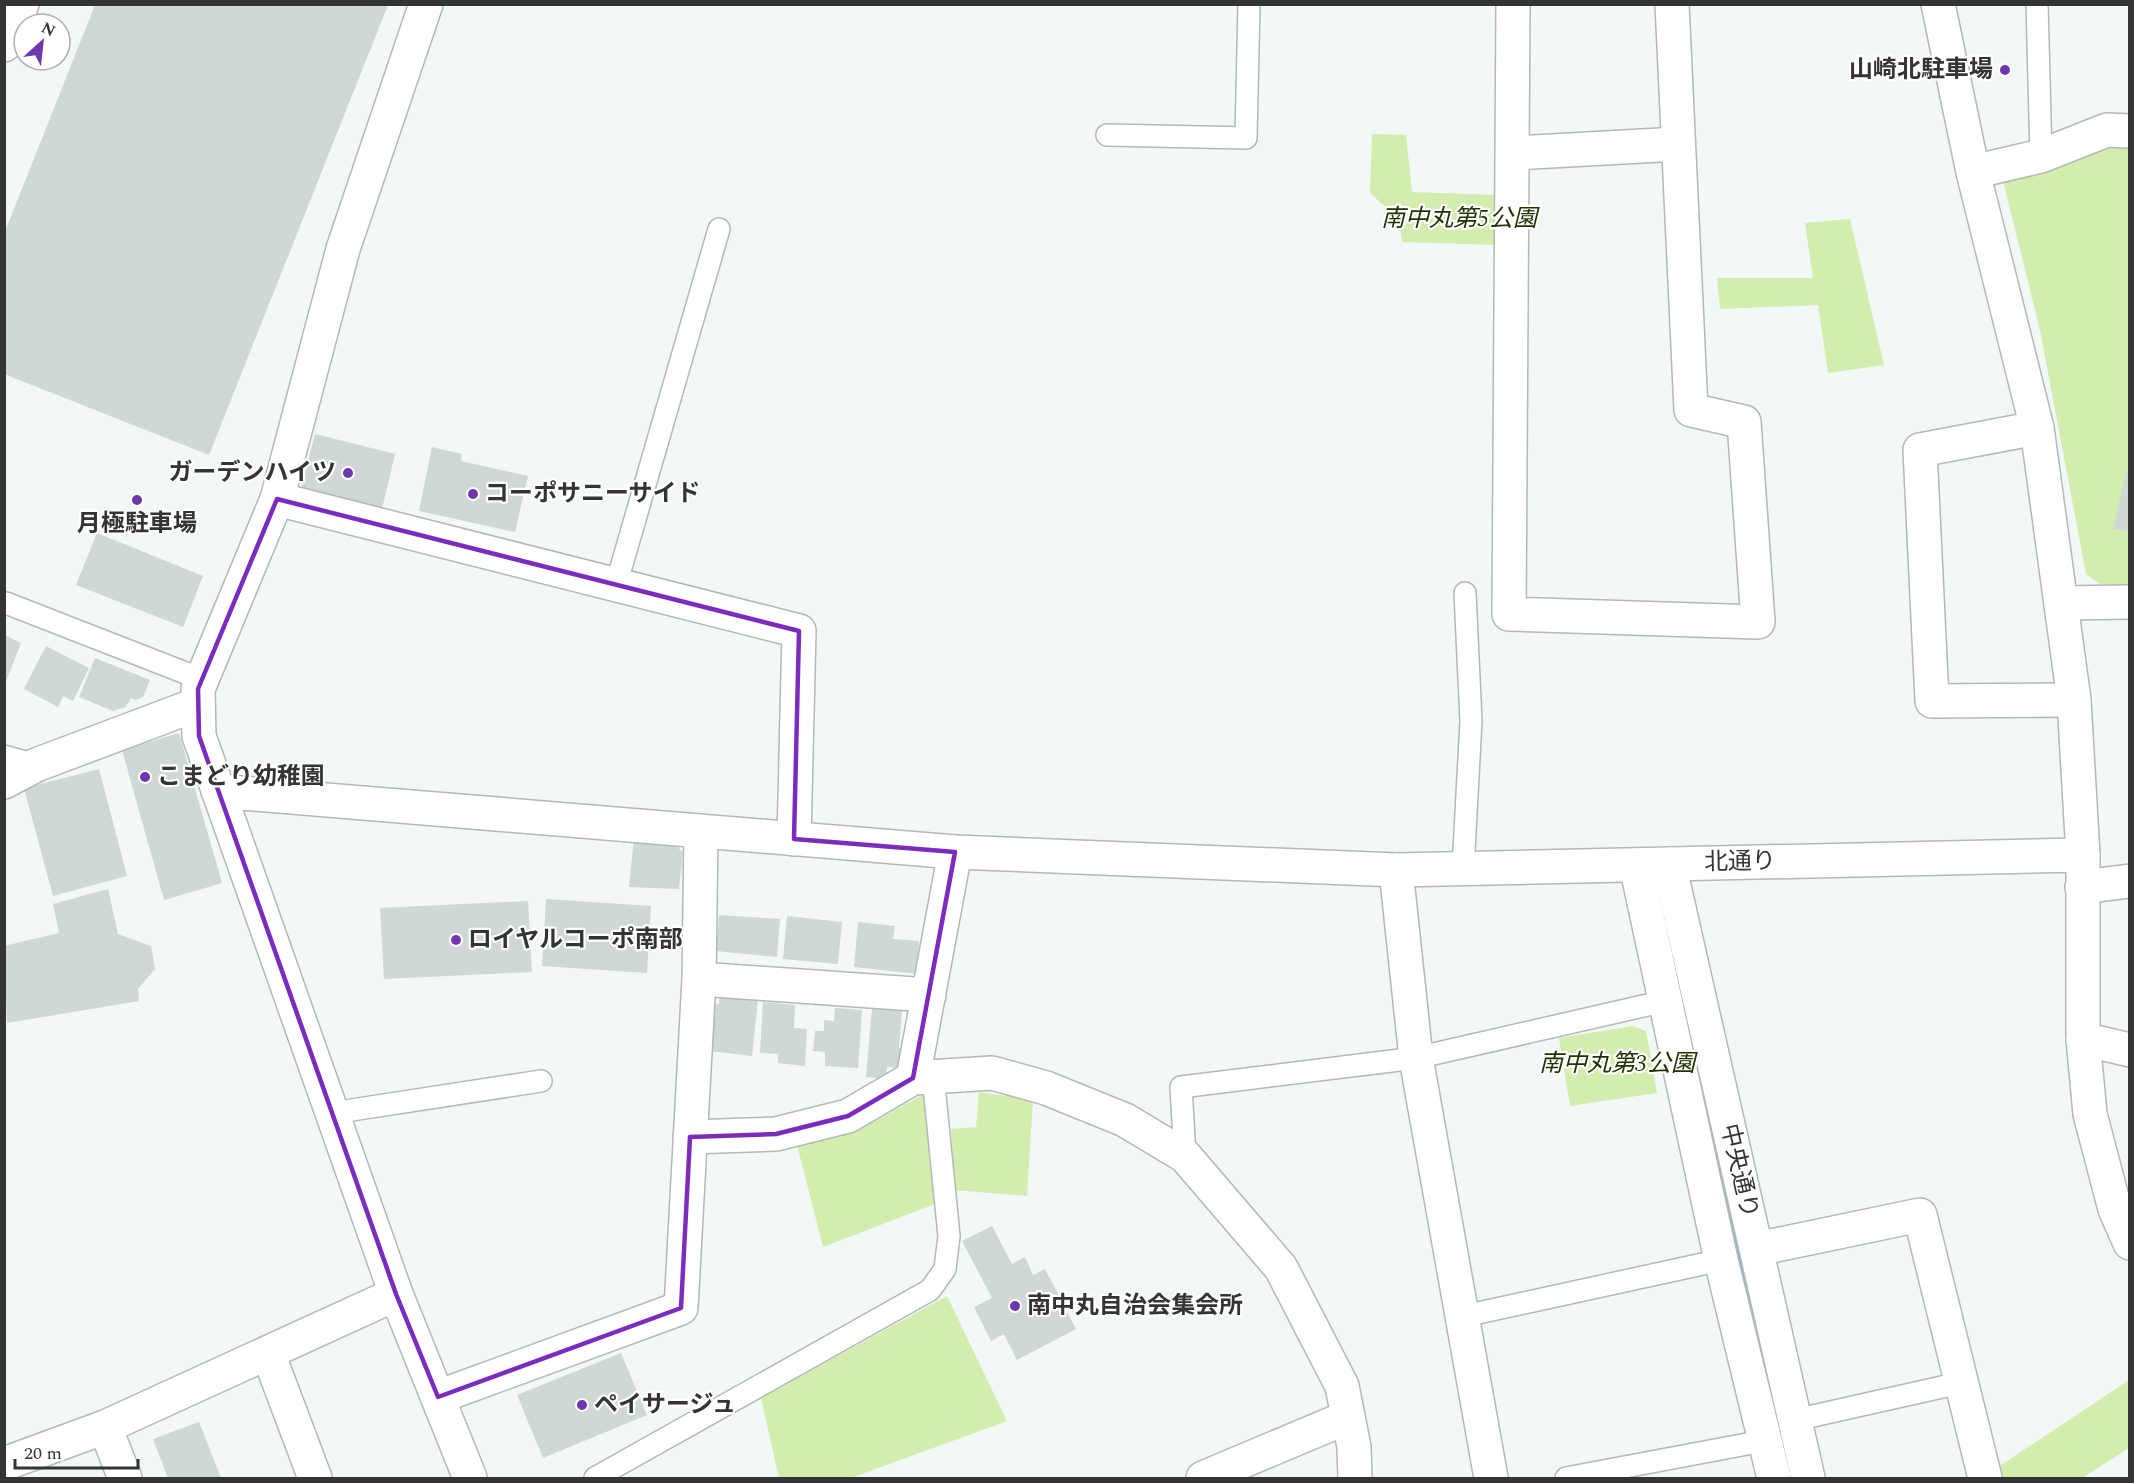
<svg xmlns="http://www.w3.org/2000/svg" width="2134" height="1483" font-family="Spectral,'Noto Sans JP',serif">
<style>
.green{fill:#d3edaf}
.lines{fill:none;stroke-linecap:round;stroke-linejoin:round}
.stream{stroke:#6bc0e1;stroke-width:12}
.building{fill:#cfd7d7}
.lane-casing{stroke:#b2b9b7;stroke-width:24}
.street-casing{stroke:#b2b9b7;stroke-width:36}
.primary-casing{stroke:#b2b9b7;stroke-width:36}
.lane{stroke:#fff;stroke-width:21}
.street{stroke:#fff;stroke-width:33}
.primary{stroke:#fff;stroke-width:33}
.marked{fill:none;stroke:#7b2cbf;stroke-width:4.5;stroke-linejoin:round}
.poi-dot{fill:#6d37ae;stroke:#fff;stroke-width:2}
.labels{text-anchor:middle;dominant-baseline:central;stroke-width:4.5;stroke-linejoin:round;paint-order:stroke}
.poi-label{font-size:24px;font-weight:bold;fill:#323534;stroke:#fff;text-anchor:start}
.park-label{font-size:24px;font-style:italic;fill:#223200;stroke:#fff}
.street-label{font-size:24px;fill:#323534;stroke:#fff}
</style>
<rect width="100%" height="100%" fill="#f1f8f6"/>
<g class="green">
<polygon points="1372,134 1406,135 1412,192 1498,195 1498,245 1402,242 1399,219 1370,193"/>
<polygon points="2109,145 2129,146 2129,585 2103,586 2086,574 2040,330 2003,180"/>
<polygon points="1850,219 1884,365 1828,373 1818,305 1720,309 1717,278 1813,278 1805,223"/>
<polygon points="1633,1026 1646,1031 1657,1093 1570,1106 1559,1038"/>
<polygon points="979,1092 1033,1100 1027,1196 953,1190 951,1129 976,1127"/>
<polygon points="924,1094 935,1204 823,1247 797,1145 859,1130"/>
<polygon points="947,1296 1007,1421 851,1478 779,1478 761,1398"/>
<polygon points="2129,1380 2129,1448 2082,1478 1983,1477"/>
</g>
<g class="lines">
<polyline class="stream" points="1676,971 1791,1478"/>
</g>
<g class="building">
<polygon points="95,5 388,5 209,455 4,374 4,234"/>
<polygon points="315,434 395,454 381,513 300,493"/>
<polygon points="432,447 462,454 461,461 528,476 515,532 419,511"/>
<polygon points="2126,472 2130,473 2130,532 2113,529"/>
<polygon points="97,533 203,576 183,627 76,585"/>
<polygon points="4,635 21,643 5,684 4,684"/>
<polygon points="46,646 89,668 73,701 63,696 58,707 24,689"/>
<polygon points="95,658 150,680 143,697 136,700 131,698 126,707 113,711 79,697"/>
<polygon points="179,733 222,883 164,900 122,750"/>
<polygon points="99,769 127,876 53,896 24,788"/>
<polygon points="634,837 672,840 683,853 679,889 629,887"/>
<polygon points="108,889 118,934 151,946 155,969 138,989 139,1001 7,1023 4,946 59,933 53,904"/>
<polygon points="546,899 651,906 647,973 542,966"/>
<polygon points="528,901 532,972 384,979 380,908"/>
<polygon points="719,915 780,919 777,957 716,951"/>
<polygon points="787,916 842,922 838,964 783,959"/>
<polygon points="858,922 895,926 893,939 919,941 917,974 854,967"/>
<polygon points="720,995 758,999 752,1056 710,1051 715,1004 719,1004"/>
<polygon points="763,1002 795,1005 794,1028 807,1029 805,1066 778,1063 778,1054 760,1053"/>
<polygon points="835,1008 862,1010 858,1068 825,1066 825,1052 813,1051 815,1031 824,1031 824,1020 834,1021"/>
<polygon points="872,1008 902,1011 899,1048 906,1049 905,1068 887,1067 886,1079 866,1077"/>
<polygon points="992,1226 1012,1264 1025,1257 1033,1275 1045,1269 1076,1329 1017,1360 1004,1334 991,1341 974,1307 992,1298 962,1241"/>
<polygon points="621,1353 647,1415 543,1458 517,1395"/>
<polygon points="199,1422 221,1478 168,1478 153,1439"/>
</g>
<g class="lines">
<defs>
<g id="lane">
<polyline points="2037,4 2041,156"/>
<polyline points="1107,135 1246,138 1249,4"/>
<polyline points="616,585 719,229"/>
<polyline points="6,603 201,679"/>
<polyline points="4,756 36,765"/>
<polyline points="1463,869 1471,721 1465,593"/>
<polyline points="332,1113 541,1081"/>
<polyline points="1185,1156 1181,1087 1416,1058 1665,1001"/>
<polyline points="1464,1316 1721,1260"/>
<polyline points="1795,1420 1960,1383"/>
<polyline points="595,1478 930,1290 945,1269 949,1236 933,1076"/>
<polyline points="1566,1478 1763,1441"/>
</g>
<g id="street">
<polyline points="426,4 343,249 277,499 198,689 199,736 396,1294 470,1478"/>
<polyline points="1513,4 1509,614 1758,622 1744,422 1691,410 1672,4"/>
<polyline points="1938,4 1973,172 2037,428 2074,700 2083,855 2083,1039 2090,1114 2115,1209 2130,1243"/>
<polyline points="1514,153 1678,144"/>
<polyline points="1973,172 2041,156 2107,130 2130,131"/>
<polyline points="2037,428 1920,450 1932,701 2074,700"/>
<polyline points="277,499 799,631 794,839"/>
<polyline points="2062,603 2130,602"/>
<polyline points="4,782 36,765 198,704"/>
<polyline points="218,791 955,852 1396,870 2083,855"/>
<polyline points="1669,864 1808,1478"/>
<polyline points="1636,865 1721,1260 1774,1478"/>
<polyline points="1396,870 1416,1058 1491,1478"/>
<polyline points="2082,887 2130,881"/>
<polyline points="699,979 929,995"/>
<polyline points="2083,1039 2130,1050"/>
<polyline points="913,1078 955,852"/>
<polyline points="690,1137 776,1134 848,1116 913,1078 992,1073 1046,1088 1125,1120 1185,1156 1281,1268 1342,1386 1354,1447 1355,1478"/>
<polyline points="1757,1249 1920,1215 1985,1478"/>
<polyline points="268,1353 315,1478"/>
<polyline points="438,1397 681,1308 699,979 701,832"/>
<polyline points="105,1427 125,1478"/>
<polyline points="4,1464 105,1427 396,1294"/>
<polyline points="1203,1478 1348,1417"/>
</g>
<polyline id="primary" points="4,45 22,4"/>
</defs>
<use href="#lane" class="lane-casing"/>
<use href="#street" class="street-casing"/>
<use href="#primary" class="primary-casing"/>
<use href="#lane" class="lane"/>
<use href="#street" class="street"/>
<use href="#primary" class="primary"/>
</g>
<path class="marked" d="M277,499L799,631L794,839L955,852L913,1078L848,1116L776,1134L690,1137L681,1308L438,1397L396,1294L199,736L198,689Z"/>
<g class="poi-dot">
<circle cx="2005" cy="70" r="6"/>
<circle cx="348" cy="473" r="6"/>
<circle cx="473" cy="494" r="6"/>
<circle cx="137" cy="500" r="6"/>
<circle cx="145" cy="777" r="6"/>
<circle cx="456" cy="940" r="6"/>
<circle cx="1015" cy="1306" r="6"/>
<circle cx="582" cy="1405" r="6"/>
</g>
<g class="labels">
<g class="poi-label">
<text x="1993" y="70" text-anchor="end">山崎北駐車場</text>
<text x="336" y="473" text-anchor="end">ガーデンハイツ</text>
<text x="485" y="494">コーポサニーサイド</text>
<text x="137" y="524" text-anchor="middle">月極駐車場</text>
<text x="157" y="777">こまどり幼稚園</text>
<text x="468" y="940">ロイヤルコーポ南部</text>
<text x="1027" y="1306">南中丸自治会集会所</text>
<text x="594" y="1405">ペイサージュ</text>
</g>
<g class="park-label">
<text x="1459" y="219">南中丸第5公園</text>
<text x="1617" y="1064">南中丸第3公園</text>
</g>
<g class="street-label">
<text transform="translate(1740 862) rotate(-1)">北通り</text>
<text transform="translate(1739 1171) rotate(77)">中央通り</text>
</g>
</g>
<rect width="2134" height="1483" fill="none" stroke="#323534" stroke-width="12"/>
<g transform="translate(42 42) rotate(27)"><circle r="28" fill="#ffffff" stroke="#adaeae" stroke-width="1.5"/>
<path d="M0-4.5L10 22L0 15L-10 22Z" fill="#6d37ae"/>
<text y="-9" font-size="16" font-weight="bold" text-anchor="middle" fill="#323534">N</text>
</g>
<path d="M15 1459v9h123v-9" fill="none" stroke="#323534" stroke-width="3"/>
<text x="24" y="1459" font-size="18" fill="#323534" stroke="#ffffff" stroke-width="4.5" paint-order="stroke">20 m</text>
</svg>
